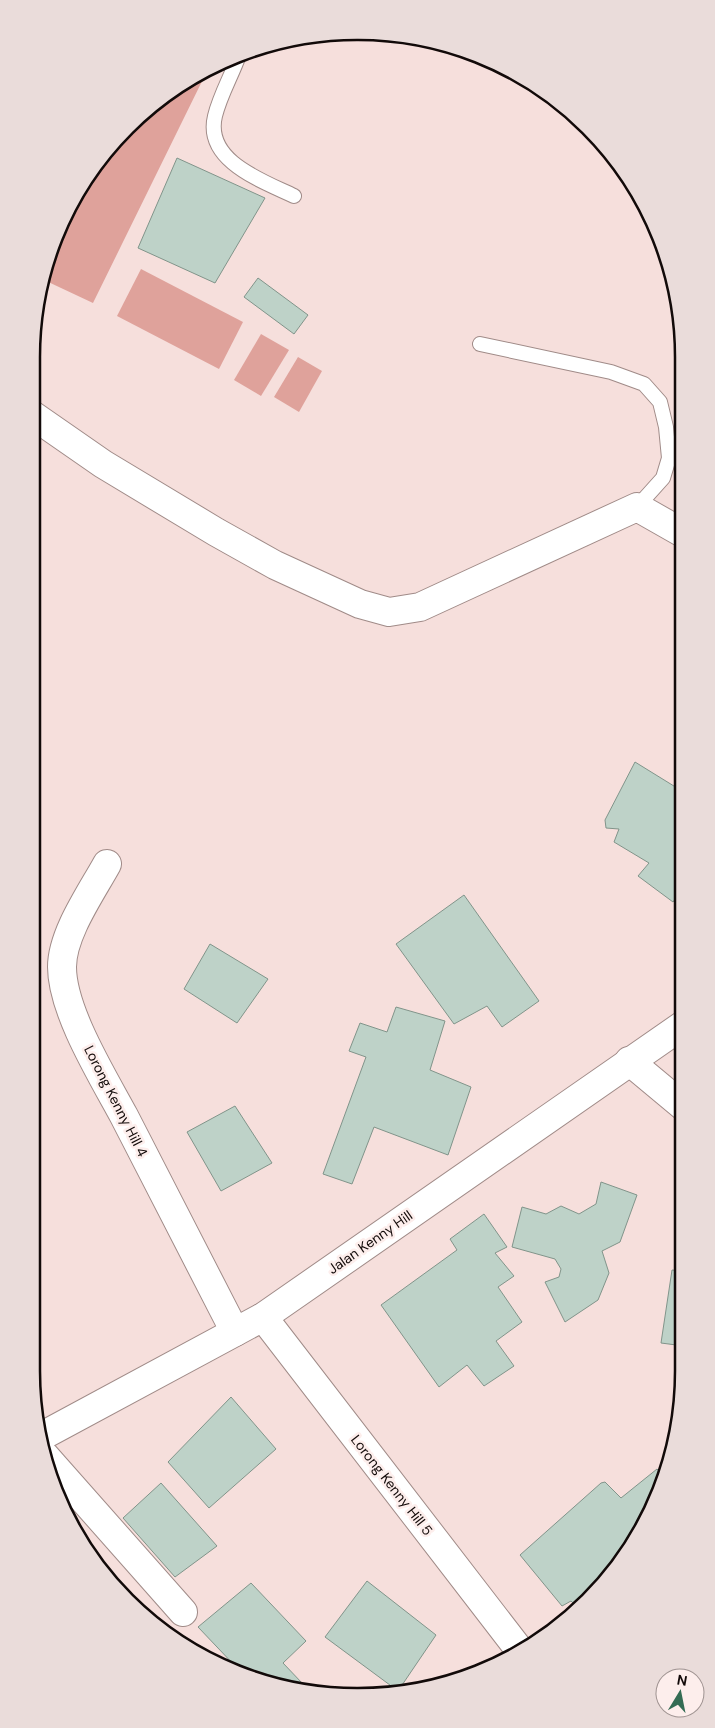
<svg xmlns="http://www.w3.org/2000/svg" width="715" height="1728" font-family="'DM Sans',sans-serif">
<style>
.green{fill:#dfa29b}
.building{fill:#bed2c8;stroke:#81948a}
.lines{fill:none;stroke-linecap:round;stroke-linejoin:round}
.lane-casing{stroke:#a08b88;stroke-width:16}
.street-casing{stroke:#a08b88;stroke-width:30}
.lane{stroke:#fff;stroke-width:14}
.street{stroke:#fff;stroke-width:28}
.labels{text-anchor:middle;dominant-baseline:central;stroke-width:5;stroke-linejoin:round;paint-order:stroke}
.street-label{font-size:14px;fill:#120a09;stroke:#fdeeec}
.rim{fill:none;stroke:#120a09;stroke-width:2.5}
</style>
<rect width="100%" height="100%" fill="#f6dfdc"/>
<g class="green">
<path d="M209,67L93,303L44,280C56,208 103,146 157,100C173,87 192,78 209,67Z"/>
<polygon points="141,269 243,322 219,369 117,316"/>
<polygon points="261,334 289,350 261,396 234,380"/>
<polygon points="298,357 322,371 299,412 274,397"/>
</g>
<g class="building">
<polygon points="177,158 265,198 215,283 138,248"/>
<polygon points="258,278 308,315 294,334 244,297"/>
<polygon points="635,762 682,791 682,890 673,902 638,876 649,863 614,842 619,829 606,828 605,820"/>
<polygon points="464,895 539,1001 502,1027 487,1006 454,1024 396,944"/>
<polygon points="210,944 268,979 237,1023 184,989"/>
<polygon points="396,1007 445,1021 430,1070 471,1087 448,1155 374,1127 352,1184 323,1174 366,1057 349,1051 360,1023 387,1032"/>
<polygon points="235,1106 272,1163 221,1191 187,1132"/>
<polygon points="601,1182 637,1195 620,1242 602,1251 609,1273 598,1300 565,1322 545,1282 559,1277 561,1269 555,1259 512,1247 522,1207 546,1214 561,1206 579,1214 596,1204"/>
<polygon points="484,1214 507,1247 495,1253 514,1276 498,1287 522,1322 496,1341 514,1366 484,1386 467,1365 439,1387 381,1305 457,1250 450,1239"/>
<polygon points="672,1270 683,1271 684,1346 661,1343"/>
<polygon points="231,1397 276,1449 209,1508 168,1462"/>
<polygon points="657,1469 665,1477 616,1569 575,1605 571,1601 562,1606 520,1555 601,1483 605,1482 621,1498"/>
<polygon points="161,1483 217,1546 175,1577 123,1518"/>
<polygon points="367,1581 436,1635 398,1691 325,1637"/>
<polygon points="251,1583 306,1641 283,1663 302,1683 297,1688 236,1667 198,1627"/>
</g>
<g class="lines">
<defs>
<g id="lane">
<path d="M239,55C232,75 220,95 215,116C204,161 263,181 294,196"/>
<polyline points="480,344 611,372 644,384 660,402 666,427 669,458 663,478 637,507"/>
</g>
<g id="street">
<polyline points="31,414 103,464 216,532 275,565 360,604 389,612 420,607 637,507 681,532"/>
<path d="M107,864C91,893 62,934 62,967C62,1011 103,1077 124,1116C161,1188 198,1260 235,1332"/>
<polyline points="629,1061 683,1106"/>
<polyline points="263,1317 521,1652"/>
<polyline points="42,1436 263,1317 683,1025"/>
<polyline points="45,1456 183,1612"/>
</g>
</defs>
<use href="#lane" class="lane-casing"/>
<use href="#street" class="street-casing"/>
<use href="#lane" class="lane"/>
<use href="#street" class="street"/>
</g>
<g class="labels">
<g class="street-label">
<text transform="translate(116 1101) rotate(63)">Lorong Kenny Hill 4</text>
<text transform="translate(370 1242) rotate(-35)">Jalan Kenny Hill</text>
<text transform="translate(392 1485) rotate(52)">Lorong Kenny Hill 5</text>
</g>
</g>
<path d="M0 0H715V1728H0ZM357 40H358A317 317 0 0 1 675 357V1371A317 317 0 0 1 358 1688H357A317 317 0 0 1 40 1371V357A317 317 0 0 1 357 40Z" fill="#eadcda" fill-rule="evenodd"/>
<path class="rim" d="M357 40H358A317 317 0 0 1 675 357V1371A317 317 0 0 1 358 1688H357A317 317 0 0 1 40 1371V357A317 317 0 0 1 357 40Z"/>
<g transform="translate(680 1693) rotate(10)"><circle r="24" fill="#fdeeec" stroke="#9f9391"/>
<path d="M0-4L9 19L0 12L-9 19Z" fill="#346c54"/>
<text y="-8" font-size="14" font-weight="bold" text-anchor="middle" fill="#120a09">N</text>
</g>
</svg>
